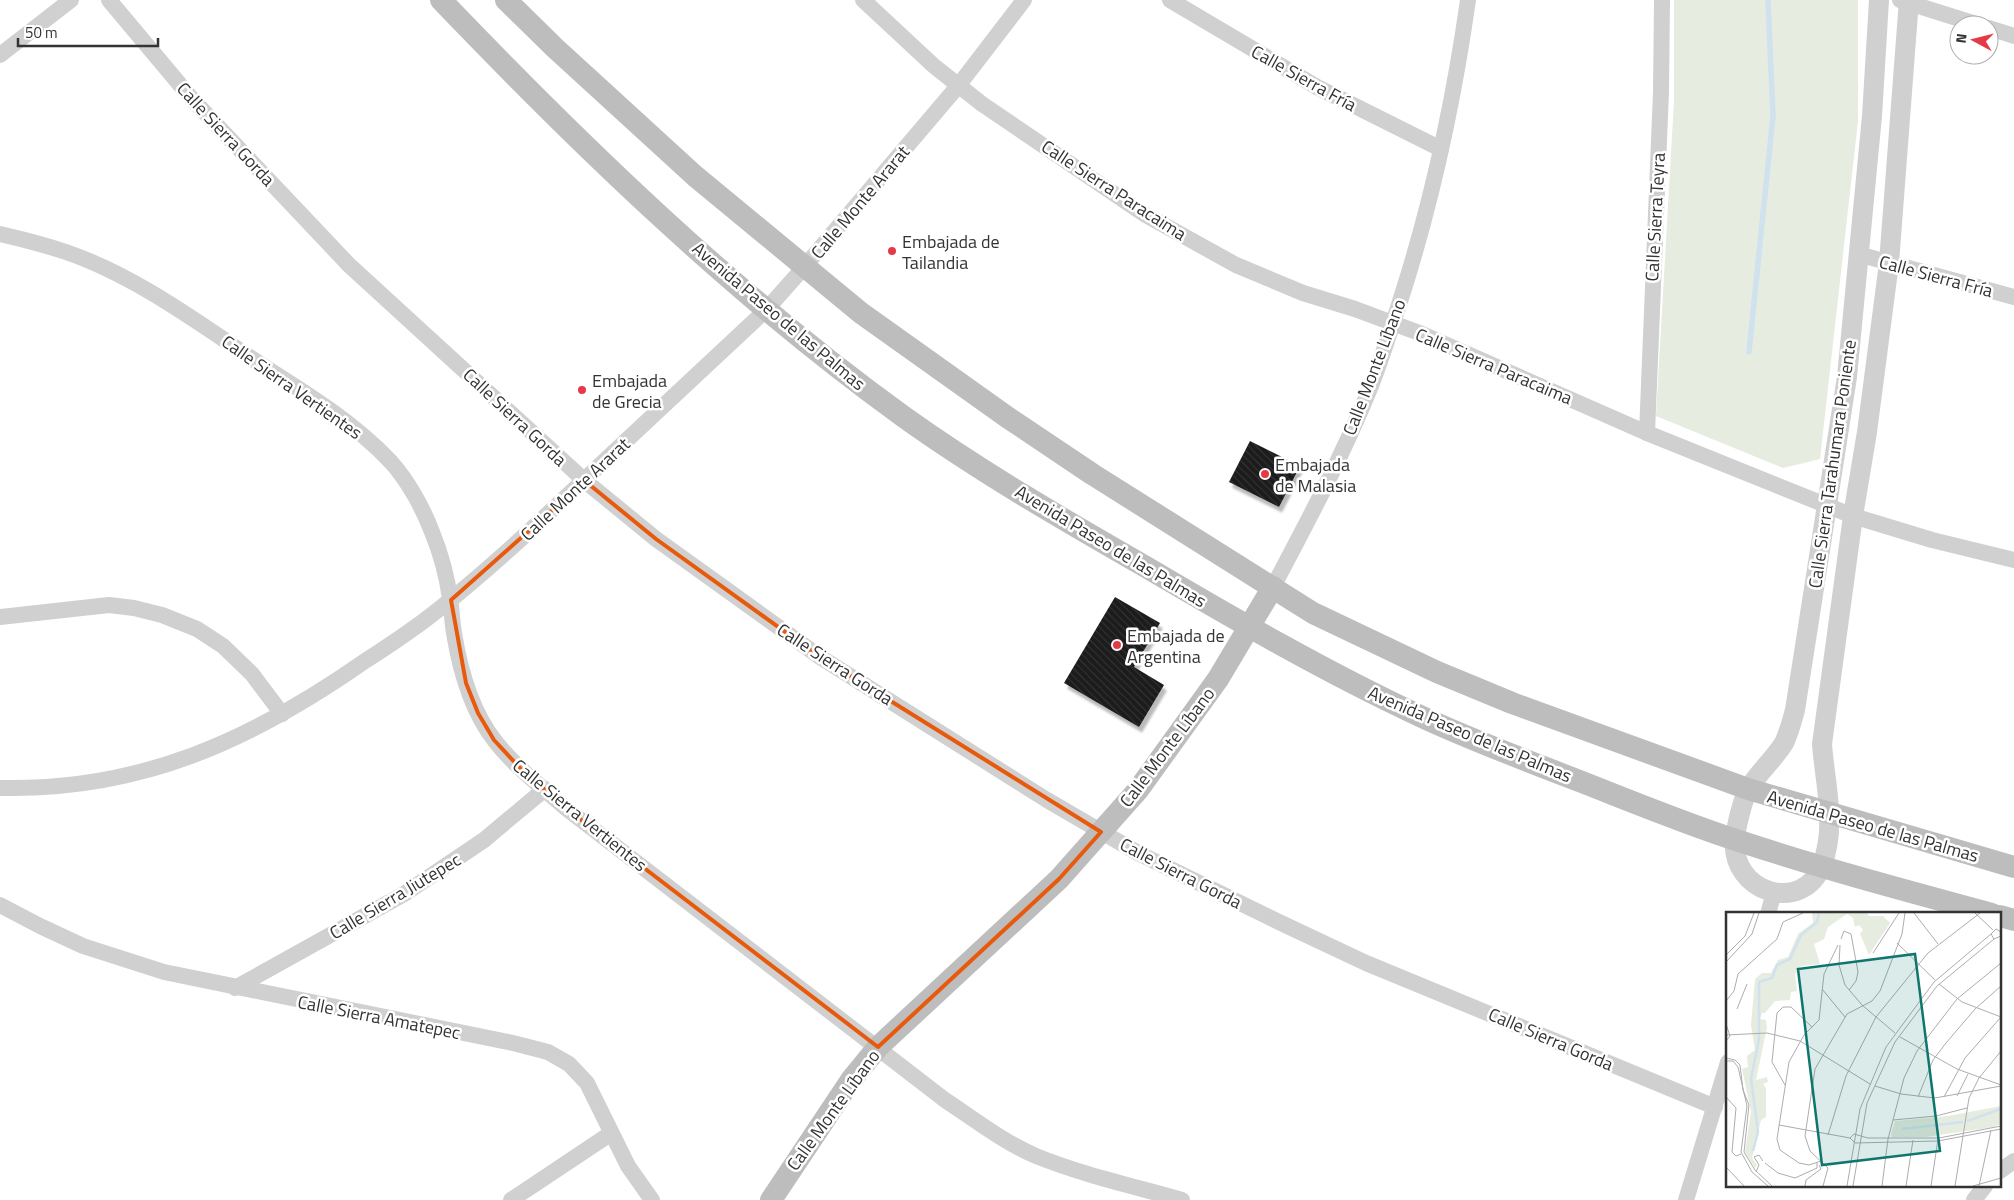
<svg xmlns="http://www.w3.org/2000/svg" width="2014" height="1200" font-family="'Titillium Web',sans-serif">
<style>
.garden{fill:#e6ecdf}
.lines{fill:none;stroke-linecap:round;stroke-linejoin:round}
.stream{stroke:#cfe2ee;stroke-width:5.5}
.building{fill:url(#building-back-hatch);filter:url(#shadow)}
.minor{stroke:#d0d0d0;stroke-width:16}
.tertiary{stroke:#d0d0d0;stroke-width:20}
.secondary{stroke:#bdbdbd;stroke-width:22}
.marked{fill:none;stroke:#e8590c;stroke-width:4;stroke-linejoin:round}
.poi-dot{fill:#e63946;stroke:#fff;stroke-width:2}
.labels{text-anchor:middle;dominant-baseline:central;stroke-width:5;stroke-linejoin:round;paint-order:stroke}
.street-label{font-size:18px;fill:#333;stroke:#fff}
.poi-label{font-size:18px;fill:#333;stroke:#fff;text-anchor:start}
.inset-river{fill:none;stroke:#cfe2ee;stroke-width:2.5}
.inset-road{fill:none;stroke:#adadad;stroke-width:1}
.view{fill:#0f766e;fill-opacity:0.15;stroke:#0f766e;stroke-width:2.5}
.inset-edge{fill:none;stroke:#333;stroke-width:2.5}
</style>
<defs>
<pattern id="building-back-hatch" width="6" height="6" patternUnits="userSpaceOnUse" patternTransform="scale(1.25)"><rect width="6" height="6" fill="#1a1a1a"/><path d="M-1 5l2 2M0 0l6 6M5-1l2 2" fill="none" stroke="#333"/></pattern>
<filter id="shadow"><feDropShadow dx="3" dy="5.5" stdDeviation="1" flood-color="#0004"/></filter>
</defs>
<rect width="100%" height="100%" fill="#fff"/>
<polygon class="garden" points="1674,0 1858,0 1858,121 1820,459 1783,468 1656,416 1674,101"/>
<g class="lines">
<polyline class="stream" points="1749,352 1773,116 1768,0"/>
</g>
<g class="building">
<polygon points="1250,441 1300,466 1279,507 1229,482"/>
<polygon points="1115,597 1160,623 1134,667 1164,685 1139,727 1064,683"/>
</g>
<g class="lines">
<g class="minor">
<polyline points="109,0 192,99 349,265 585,481 656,539 820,657 1047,800 1138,853 1281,923 1366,963 1715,1107"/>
<polyline points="863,0 934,66 982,104 1144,214 1236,265 1303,293 1355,309 1422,334 1647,433 1853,516 1932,540 2014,560"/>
<polyline points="1170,0 1317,87 1441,149"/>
<polyline points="1900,0 1979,25"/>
<polyline points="1989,28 2014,36"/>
<polyline points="0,55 71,0"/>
<path d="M0,234C22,239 45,245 66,252C136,276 200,324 260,364C306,393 353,422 391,462C408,481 423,508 432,532C441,554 447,576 450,599C452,610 452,622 454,633C460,670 472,712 495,741C515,767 542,787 567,809L945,1100C974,1119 1003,1142 1036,1156C1083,1175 1133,1186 1182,1200"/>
<polyline points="1858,254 2014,297"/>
<polyline points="1647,433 1661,92 1662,0"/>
<path d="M1273,587C1308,521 1343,455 1371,386C1383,355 1393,323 1403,292C1433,197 1454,99 1468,0"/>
<polyline points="0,617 109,605 134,608 162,615 197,629 223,646 252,674 282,714"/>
<path d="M0,788C141,791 252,740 365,661C384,649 403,636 421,623C457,596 490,567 523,537L767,309L805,266L958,86L1024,0"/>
<polyline points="0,905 40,926 83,946 164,972 513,1043 548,1052 569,1064 587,1083 628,1166 652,1200"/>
<polyline points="1768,914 1774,892"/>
<polyline points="235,988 404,894 484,840 545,789"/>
<polyline points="2000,1171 2014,1161"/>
<polyline points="511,1200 610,1134"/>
<polyline points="1686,1200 1728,1062"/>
<polyline points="1974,1200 1985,1186"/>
</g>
<path class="tertiary" d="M1879,0L1872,116L1847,377L1795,710C1792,721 1789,733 1784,743C1774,759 1759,772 1749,788C1743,798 1736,827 1735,839C1730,893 1803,915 1822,865C1837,825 1825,785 1822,744L1853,516L1867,432L1889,263L1909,0"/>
<g class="secondary">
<path d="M441,0C583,148 737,297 904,417C981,472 1064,520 1146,567C1236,620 1326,672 1420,716C1473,741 1528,761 1582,782C1633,802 1684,823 1736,840C1821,868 1907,891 1992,914"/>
<polyline points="506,0 555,48 695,176 861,313 1007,417 1092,474 1313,613 1437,672 1512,703 1748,789 2014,867"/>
<polyline points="2000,916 2014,920"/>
<polyline points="771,1200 851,1080 878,1047 1059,879 1138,790 1218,679 1273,587"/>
</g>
</g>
<path class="marked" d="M585,481L656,539L820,657L1101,832L1059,879L878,1047L567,809L519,767L494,740L478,713L466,683L451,600Z"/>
<g class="poi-dot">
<circle cx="892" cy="251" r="5"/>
<circle cx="582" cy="390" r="5"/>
<circle cx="1265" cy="474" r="5"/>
<circle cx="1117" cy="645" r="5"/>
</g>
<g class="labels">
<g class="street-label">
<text transform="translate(1304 78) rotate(29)">Calle Sierra Fría</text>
<text transform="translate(226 134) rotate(47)">Calle Sierra Gorda</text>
<text transform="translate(1114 190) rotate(33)">Calle Sierra Paracaima</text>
<text transform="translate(860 202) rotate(-50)">Calle Monte Ararat</text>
<text transform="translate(1655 217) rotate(-87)">Calle Sierra Teyra</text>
<text transform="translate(1936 276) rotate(15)">Calle Sierra Fría</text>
<text transform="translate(779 316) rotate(40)">Avenida Paseo de las Palmas</text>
<text transform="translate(1494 366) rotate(23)">Calle Sierra Paracaima</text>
<text transform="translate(1374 367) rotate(-69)">Calle Monte Líbano</text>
<text transform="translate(292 387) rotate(35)">Calle Sierra Vertientes</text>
<text transform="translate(515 417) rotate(43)">Calle Sierra Gorda</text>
<text transform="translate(1832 464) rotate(-82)">Calle Sierra Tarahumara Poniente</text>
<text transform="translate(575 489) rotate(-43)">Calle Monte Ararat</text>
<text transform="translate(1111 546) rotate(31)">Avenida Paseo de las Palmas</text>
<text transform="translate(835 664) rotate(33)">Calle Sierra Gorda</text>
<text transform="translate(1470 734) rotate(23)">Avenida Paseo de las Palmas</text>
<text transform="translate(1167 747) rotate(-53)">Calle Monte Líbano</text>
<text transform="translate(580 815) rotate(39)">Calle Sierra Vertientes</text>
<text transform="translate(1873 826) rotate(16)">Avenida Paseo de las Palmas</text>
<text transform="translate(1181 873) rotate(27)">Calle Sierra Gorda</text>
<text transform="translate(395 896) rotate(-31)">Calle Sierra Jiutepec</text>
<text transform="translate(379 1017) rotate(11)">Calle Sierra Amatepec</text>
<text transform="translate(1551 1039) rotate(23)">Calle Sierra Gorda</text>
<text transform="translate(833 1110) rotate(-54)">Calle Monte Líbano</text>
</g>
<g class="poi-label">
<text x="902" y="241">Embajada de<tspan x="902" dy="21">Tailandia</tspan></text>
<text x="592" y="380">Embajada<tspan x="592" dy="21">de Grecia</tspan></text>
<text x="1275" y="464">Embajada<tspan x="1275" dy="21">de Malasia</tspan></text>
<text x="1127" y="635">Embajada de<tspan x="1127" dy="21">Argentina</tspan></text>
</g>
</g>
<g transform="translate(1726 912)">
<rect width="275" height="275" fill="#fff"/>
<path d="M86,1H141L143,4H157L164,11L143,43L134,22L137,18L133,13L129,15L127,6L121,2L102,15L98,27L88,32L94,52L75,54L69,62L71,79L65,80L64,88L49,89L39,101H36L34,107L40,108L41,115L30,168L41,165L42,170L37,172L40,176V205L35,208L26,246L31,253L29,256L19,240L25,199L16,157L22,155L21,144L29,138L25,113L29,67L36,61H45L52,48L62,45L72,22L87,11Z" fill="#e6ecdf"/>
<path d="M275,194V212L267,215L200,225H166L165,222L169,209L222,204Z" fill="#e6ecdf"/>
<path class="inset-river" d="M241,209L275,197M176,217L237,210M27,239L32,220L25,167L33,127V70L46,66L51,53L64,47L75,23L91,10L93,1"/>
<path class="inset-road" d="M188,1L212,32M249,1L267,18M275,20L270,17L265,22L268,27L275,24M115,27L118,19L125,22L132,60L130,69L123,78M171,31L209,68M114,33L113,53L119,73L136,93L169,121M147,41L173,1M0,43L19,24L28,1M0,50L26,22L33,1M213,72L236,90L275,105M96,77L119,105M0,89L8,79L12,62L51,27L57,10L77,1M11,97L21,72M0,112L4,124L0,129M0,123L41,121L74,129L144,172M174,125L231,157L275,173M0,146L9,148L14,153L17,178L23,193L18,240L29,258L46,274M0,149H7L12,155L21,194L15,240L26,260L42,274M59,173L46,150L51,101L57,95H65L86,115M149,174L175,182L209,186L275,174M231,184L242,162M0,185L10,196L6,240L10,244L15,242M192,185L207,148L220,131L249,97L275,74M218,185L239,146L275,105M167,208L210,204L241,196M53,213L124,226L129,231L212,229L275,217M102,223L120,164L150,105L202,41L254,1M124,226L128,222L142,226H213L275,214M95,249L83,253L73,251L54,238L51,227L63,150L78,123L93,108L98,62L112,33M39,251L52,261L69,266L91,256V251M0,255L18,274M30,260L33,253L28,245L33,243L37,249M79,274L80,268L95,257L93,253M97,274L102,256L84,239L79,224L89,157L121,102L146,89L154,79L176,22L179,1M121,274L134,197L160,135L208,70L265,22M127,274L141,191L169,130L211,74L268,27M156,274L162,227L178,166L191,139L231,87L275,51M180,274L187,228M205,274L212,227M229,274L243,186L253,166L275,139M247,274L275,266M253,274L265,218"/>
<path class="view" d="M189,42L214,239L96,253L72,57Z"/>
<rect width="275" height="275" class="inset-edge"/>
</g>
<g transform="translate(1974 40) rotate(277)"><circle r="24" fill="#ffffff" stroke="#adadad"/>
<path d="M0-4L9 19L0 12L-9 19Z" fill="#e63946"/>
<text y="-8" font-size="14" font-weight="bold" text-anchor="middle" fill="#333333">N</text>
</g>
<path d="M18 38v8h140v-8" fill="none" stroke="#333333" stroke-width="2.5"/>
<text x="25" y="38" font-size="15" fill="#333333" stroke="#ffffff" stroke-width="4" paint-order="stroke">50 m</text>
</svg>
